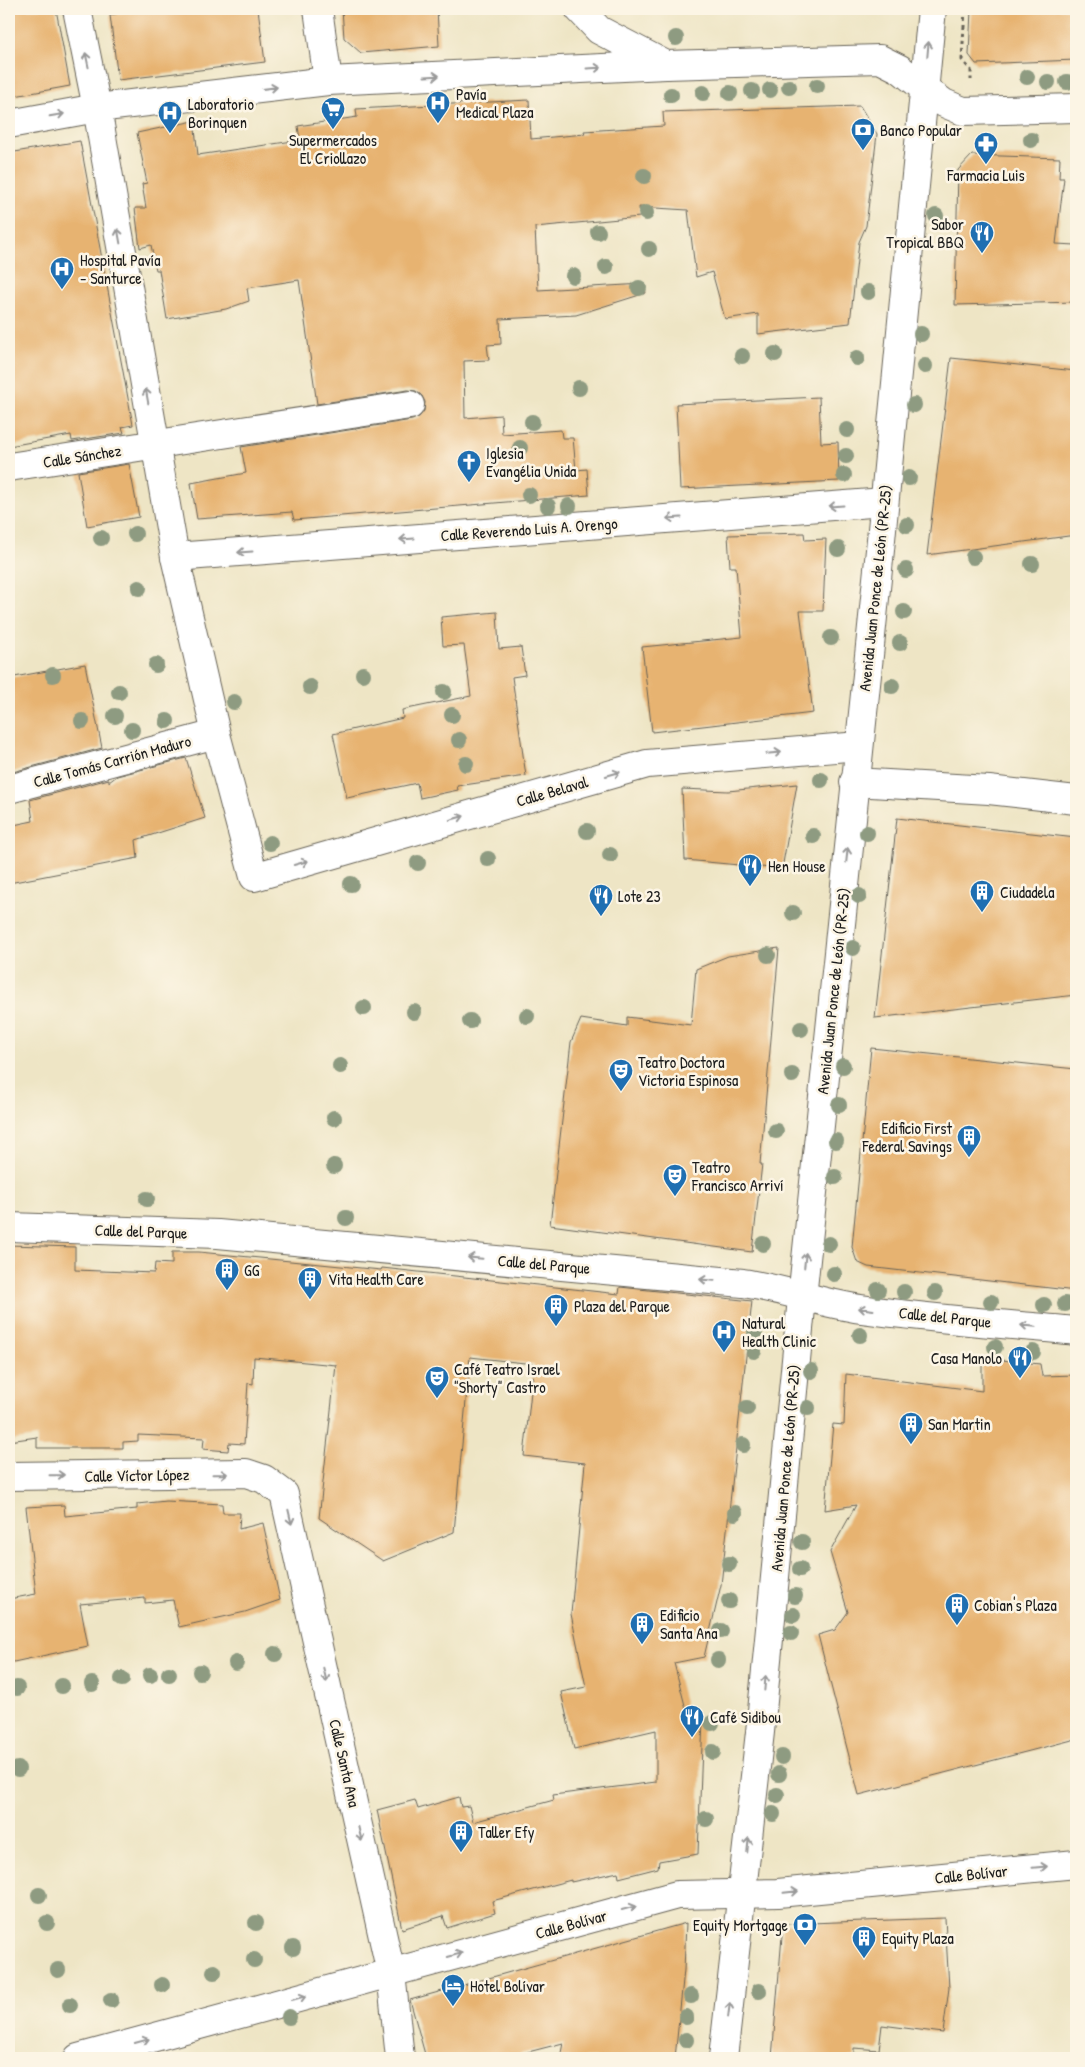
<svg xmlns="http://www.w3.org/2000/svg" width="1085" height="2067" font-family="'Patrick Hand',sans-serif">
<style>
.building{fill:#e7b371}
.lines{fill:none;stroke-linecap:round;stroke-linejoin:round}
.minor-casing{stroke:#666257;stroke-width:30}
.major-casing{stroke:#666257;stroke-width:30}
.highway-casing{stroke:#666257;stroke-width:30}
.path{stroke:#666257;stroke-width:3;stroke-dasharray:4 4;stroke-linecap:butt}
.minor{stroke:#fff;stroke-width:28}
.major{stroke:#fff;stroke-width:28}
.highway{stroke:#fff;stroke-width:28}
.tree{fill:#8e9b81}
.oneway{stroke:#999}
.labels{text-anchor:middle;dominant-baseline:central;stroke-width:5;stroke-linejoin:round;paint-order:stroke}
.poi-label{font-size:16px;fill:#1c1c1c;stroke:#fcf5e5;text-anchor:start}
.street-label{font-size:16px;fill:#1c1c1c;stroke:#fcf5e5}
</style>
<rect width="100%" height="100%" fill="#fcf5e5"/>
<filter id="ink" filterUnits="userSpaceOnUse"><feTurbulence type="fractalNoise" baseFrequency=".02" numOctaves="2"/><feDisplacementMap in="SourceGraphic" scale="10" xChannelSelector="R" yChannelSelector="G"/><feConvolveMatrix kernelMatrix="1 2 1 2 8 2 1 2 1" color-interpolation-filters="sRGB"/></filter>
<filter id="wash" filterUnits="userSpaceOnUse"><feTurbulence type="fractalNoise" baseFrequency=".0096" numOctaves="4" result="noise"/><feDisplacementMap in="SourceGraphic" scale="20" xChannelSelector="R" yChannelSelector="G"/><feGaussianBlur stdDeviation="1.12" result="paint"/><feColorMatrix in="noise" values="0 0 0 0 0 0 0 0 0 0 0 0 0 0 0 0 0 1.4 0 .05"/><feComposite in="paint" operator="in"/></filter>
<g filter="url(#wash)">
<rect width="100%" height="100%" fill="#eee5c5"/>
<g id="blocks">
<g class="building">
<polygon points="9,9 56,9 70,86 9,97"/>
<polygon points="140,9 258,9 265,62 118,80 110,15"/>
<polygon points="342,9 437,9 439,46 361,53 344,38"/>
<polygon points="971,9 1076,9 1076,60 976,64 969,55"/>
<polygon points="529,100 531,139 585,134 584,131 664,126 663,112 860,106 877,134 866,226 859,242 850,323 758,334 758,314 725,319 712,272 696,277 688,210 639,207 640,217 535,227 538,290 644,284 646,293 576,315 500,319 501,344 487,345 489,360 464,361 465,418 501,415 502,434 561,430 562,438 573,438 576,470 587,469 589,495 294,520 292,512 197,519 191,483 246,473 241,447 412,420 419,417 424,411 425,402 422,396 416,391 408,390 317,404 299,280 247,288 249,301 226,309 167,319 159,270 156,270 151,245 140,248 135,208 146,208 142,184 147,183 137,133 194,121 198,155 300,140 298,126 357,117 356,109"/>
<polygon points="80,141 133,425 122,427 124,433 72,441 71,435 9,446 9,153"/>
<polygon points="972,155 1060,158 1059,178 1064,178 1056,244 1076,245 1076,302 955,305 958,170"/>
<polygon points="951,358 1076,371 1076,400 1072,439 1076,440 1076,535 927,555"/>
<polygon points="819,397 821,443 838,442 839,481 680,489 676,404"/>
<polygon points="129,464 139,517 87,526 78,472"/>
<polygon points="804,533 805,540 826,539 823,611 800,611 813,713 652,732 642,647 742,637 736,567 730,567 728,535"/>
<polygon points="497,612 499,649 521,647 525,675 512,677 526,776 457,786 458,790 420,798 417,783 347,798 333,734 403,718 402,710 471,696 464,645 443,646 441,617"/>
<polygon points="85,664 102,748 9,773 9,678"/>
<polygon points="186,758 205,818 136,840 138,858 9,883 9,826 33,821 30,800 109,779 109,782 117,776"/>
<polygon points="797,784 782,869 685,860 682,789 728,791"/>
<polygon points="897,818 1076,838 1076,995 875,1018"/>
<polygon points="779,948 760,1164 762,1164 752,1252 550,1225 571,1042 581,1019 627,1026 627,1017 691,1025 696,969 728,956"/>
<polygon points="871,1048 1076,1069 1076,1291 868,1267 857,1262 852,1247"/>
<polygon points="9,1245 75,1247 75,1270 154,1273 155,1263 172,1264 172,1252 199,1252 381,1270 382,1268 619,1294 620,1287 752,1301 721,1585 704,1657 674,1663 689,1721 703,1718 698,1854 659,1861 658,1868 619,1878 618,1872 571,1882 571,1880 492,1901 495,1913 447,1928 443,1916 402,1929 377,1810 415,1800 418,1809 459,1797 461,1807 469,1806 473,1822 554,1800 553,1795 656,1782 656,1730 574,1749 561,1692 586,1687 571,1614 585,1463 524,1456 534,1364 470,1357 454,1532 383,1561 319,1518 336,1365 254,1357 253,1384 248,1383 244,1444 229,1443 228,1451 203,1449 204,1438 138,1435 138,1441 123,1442 123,1448 37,1448 37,1437 9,1441"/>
<polygon points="982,1358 1040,1364 1042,1376 1076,1375 1076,1739 859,1795 818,1635 835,1630 848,1612 830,1552 856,1505 825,1510 833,1424 844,1425 846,1374 982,1391"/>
<polygon points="166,1501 222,1504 223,1513 240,1513 239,1529 263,1523 280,1600 245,1612 179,1627 173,1600 145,1603 145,1598 80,1604 88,1646 9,1663 9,1599 36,1594 26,1507 64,1505 65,1516 137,1509 137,1504"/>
<polygon points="945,1918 949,1988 943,2033 882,2025 879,2050 854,2048 854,2058 772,2058 783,1924"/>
<polygon points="686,1923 684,1970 675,2058 560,2058 563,2043 505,2058 426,2058 410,2000"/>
</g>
</g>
</g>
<g filter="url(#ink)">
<use href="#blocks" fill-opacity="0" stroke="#666257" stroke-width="1"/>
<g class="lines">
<defs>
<g id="minor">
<polyline points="77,9 97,108 175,557 216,734 254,877 647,764 859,746"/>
<polyline points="318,9 328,81"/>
<polyline points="9,124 97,108 328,81 666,65 880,59 900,69 925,89"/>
<polyline points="9,467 410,405"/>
<polyline points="175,557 884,502"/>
<polyline points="854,782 989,790 1076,800"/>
<polyline points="9,789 216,734"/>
<path d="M9,1227L218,1234L743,1283C783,1289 821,1303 861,1309C932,1319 1005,1324 1076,1331"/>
<polyline points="9,1476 246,1473 264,1479 284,1494 391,1973 400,2058"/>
<polyline points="78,2058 677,1895 778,1893 1076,1864"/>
</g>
<g id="major">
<polyline points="925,89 944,103 963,111 1076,108"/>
<polyline points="723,2058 760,1732 802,1298 880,550 932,9"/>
</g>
<polyline id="highway" points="579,9 599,30 666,65"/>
</defs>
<use href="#minor" class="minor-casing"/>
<use href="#major" class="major-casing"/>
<use href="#highway" class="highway-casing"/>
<polyline class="path" points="965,9 962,60 971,70 971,80"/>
<use href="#minor" class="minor"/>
<use href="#major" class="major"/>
<use href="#highway" class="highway"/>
</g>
<g class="tree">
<circle cx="676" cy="38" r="8"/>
<circle cx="1027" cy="77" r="8"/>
<circle cx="1048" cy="82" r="8"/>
<circle cx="1067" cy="82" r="8"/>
<circle cx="817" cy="86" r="8"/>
<circle cx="789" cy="87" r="8"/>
<circle cx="770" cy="90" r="8"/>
<circle cx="752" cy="91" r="8"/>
<circle cx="703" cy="93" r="8"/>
<circle cx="730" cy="93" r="8"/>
<circle cx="671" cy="95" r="8"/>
<circle cx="1031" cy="140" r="8"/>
<circle cx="644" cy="176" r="8"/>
<circle cx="646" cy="213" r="8"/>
<circle cx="936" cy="216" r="8"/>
<circle cx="598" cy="232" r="8"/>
<circle cx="649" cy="249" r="8"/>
<circle cx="606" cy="267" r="8"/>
<circle cx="573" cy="276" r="8"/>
<circle cx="639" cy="288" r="8"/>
<circle cx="868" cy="292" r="8"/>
<circle cx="921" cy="334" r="8"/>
<circle cx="775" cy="354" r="8"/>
<circle cx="742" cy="356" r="8"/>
<circle cx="857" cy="358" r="8"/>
<circle cx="925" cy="366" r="8"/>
<circle cx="579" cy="388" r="8"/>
<circle cx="914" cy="405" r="8"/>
<circle cx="532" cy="422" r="8"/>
<circle cx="847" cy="430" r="8"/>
<circle cx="520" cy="448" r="8"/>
<circle cx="846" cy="456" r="8"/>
<circle cx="844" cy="475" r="8"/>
<circle cx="909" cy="478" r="8"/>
<circle cx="529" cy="495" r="8"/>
<circle cx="548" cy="506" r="8"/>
<circle cx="569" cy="506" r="8"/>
<circle cx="907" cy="525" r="8"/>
<circle cx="135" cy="534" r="8"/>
<circle cx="101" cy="538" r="8"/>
<circle cx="838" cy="549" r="8"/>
<circle cx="973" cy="557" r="8"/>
<circle cx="1032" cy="564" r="8"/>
<circle cx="906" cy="570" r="8"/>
<circle cx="139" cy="588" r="8"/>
<circle cx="904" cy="612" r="8"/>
<circle cx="831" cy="638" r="8"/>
<circle cx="900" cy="643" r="8"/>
<circle cx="156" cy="665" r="8"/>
<circle cx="363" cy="674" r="8"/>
<circle cx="53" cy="675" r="8"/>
<circle cx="892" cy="686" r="8"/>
<circle cx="310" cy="687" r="8"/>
<circle cx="119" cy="692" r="8"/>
<circle cx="444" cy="692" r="8"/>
<circle cx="234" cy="702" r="8"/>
<circle cx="452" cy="715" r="8"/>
<circle cx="115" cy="716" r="8"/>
<circle cx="82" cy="721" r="8"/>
<circle cx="167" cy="721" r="8"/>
<circle cx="132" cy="730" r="8"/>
<circle cx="459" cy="740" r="8"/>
<circle cx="466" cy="764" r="8"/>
<circle cx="821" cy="780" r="8"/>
<circle cx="587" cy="831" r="8"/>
<circle cx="867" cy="833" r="8"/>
<circle cx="813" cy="836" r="8"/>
<circle cx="270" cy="843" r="8"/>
<circle cx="610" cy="855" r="8"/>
<circle cx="488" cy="859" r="8"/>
<circle cx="418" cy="863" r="8"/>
<circle cx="351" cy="884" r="8"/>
<circle cx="859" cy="896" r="8"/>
<circle cx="793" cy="913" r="8"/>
<circle cx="853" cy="948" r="8"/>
<circle cx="768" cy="955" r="8"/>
<circle cx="364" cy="1008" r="8"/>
<circle cx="414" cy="1012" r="8"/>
<circle cx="527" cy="1016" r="8"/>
<circle cx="470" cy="1021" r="8"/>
<circle cx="801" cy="1029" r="8"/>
<circle cx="340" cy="1066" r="8"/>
<circle cx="843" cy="1066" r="8"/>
<circle cx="792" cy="1075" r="8"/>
<circle cx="839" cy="1105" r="8"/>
<circle cx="334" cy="1118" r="8"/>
<circle cx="776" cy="1131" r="8"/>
<circle cx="836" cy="1141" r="8"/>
<circle cx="334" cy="1166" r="8"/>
<circle cx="835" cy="1177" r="8"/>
<circle cx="147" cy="1199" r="8"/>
<circle cx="346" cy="1218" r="8"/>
<circle cx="763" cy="1244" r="8"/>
<circle cx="829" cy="1244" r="8"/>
<circle cx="834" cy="1274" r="8"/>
<circle cx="878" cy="1290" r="8"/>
<circle cx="904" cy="1292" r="8"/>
<circle cx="935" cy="1293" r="8"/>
<circle cx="991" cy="1302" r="8"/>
<circle cx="1065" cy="1304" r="8"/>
<circle cx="1044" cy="1305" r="8"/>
<circle cx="755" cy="1332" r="8"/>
<circle cx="860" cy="1335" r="8"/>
<circle cx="995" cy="1347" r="8"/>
<circle cx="754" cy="1351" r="8"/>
<circle cx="1033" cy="1352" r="8"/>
<circle cx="811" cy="1371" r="8"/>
<circle cx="747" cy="1408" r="8"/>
<circle cx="808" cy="1408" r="8"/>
<circle cx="743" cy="1445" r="8"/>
<circle cx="735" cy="1513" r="8"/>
<circle cx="802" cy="1542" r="8"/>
<circle cx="729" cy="1564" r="8"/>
<circle cx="800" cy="1569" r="8"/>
<circle cx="795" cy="1596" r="8"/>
<circle cx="729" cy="1601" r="8"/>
<circle cx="793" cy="1615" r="8"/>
<circle cx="721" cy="1631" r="8"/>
<circle cx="791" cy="1633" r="8"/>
<circle cx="275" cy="1654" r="8"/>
<circle cx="718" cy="1660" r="8"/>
<circle cx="236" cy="1663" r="8"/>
<circle cx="200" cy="1672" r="8"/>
<circle cx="169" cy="1674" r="8"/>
<circle cx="150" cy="1675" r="8"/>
<circle cx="122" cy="1679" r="8"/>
<circle cx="92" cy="1684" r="8"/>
<circle cx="62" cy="1686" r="8"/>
<circle cx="17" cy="1688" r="8"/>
<circle cx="712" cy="1723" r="8"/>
<circle cx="713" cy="1752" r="8"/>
<circle cx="782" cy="1757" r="8"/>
<circle cx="18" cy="1769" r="8"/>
<circle cx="779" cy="1774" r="8"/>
<circle cx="777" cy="1795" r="8"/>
<circle cx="773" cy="1814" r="8"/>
<circle cx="706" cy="1819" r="8"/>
<circle cx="39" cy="1895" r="8"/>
<circle cx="47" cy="1923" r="8"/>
<circle cx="256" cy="1923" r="8"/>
<circle cx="293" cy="1948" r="8"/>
<circle cx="254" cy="1960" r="8"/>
<circle cx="58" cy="1970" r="8"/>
<circle cx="214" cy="1972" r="8"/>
<circle cx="162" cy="1985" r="8"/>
<circle cx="759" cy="1991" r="8"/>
<circle cx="691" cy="1996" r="8"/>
<circle cx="111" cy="2000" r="8"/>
<circle cx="70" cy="2005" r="8"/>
<circle cx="289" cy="2017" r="8"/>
<circle cx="686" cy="2017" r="8"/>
<circle cx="686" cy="2040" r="8"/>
</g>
<defs><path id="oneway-shaft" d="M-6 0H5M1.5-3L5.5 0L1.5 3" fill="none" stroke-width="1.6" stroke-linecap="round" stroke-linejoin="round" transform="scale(1.25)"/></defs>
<g class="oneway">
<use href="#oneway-shaft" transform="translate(928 49) rotate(-85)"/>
<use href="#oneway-shaft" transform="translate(87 60) rotate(-102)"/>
<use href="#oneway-shaft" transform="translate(594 68) rotate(-3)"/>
<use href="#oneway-shaft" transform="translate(432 76) rotate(-3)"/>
<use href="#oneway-shaft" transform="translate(270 88) rotate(-7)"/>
<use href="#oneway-shaft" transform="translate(57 115) rotate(-10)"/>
<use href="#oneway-shaft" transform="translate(119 236) rotate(-100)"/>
<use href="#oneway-shaft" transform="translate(147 396) rotate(-100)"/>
<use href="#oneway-shaft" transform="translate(836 506) rotate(176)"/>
<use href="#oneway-shaft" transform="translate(674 518) rotate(176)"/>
<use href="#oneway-shaft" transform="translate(407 539) rotate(176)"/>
<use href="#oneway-shaft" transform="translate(245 552) rotate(176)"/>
<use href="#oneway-shaft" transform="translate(774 753) rotate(-5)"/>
<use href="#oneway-shaft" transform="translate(613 774) rotate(-16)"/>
<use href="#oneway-shaft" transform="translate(457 818) rotate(-16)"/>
<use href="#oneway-shaft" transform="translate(847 855) rotate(-84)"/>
<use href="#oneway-shaft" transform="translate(301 863) rotate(-16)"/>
<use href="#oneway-shaft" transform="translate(475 1258) rotate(-175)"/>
<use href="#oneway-shaft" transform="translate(805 1260) rotate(-84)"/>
<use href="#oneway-shaft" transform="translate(707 1280) rotate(-175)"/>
<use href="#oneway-shaft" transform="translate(866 1309) rotate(-173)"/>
<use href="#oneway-shaft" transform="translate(1028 1326) rotate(-174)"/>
<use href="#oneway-shaft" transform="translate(220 1474) rotate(-1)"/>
<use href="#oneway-shaft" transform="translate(57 1475) rotate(-1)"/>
<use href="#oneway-shaft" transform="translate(290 1517) rotate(77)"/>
<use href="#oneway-shaft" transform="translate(325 1675) rotate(77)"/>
<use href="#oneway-shaft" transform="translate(765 1683) rotate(-85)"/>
<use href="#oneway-shaft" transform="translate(360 1834) rotate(77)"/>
<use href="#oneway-shaft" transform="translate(748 1845) rotate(-84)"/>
<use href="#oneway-shaft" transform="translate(1040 1867) rotate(-5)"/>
<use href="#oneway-shaft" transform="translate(791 1892) rotate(-6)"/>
<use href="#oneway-shaft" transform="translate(629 1908) rotate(-15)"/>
<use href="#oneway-shaft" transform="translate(455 1955) rotate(-15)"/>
<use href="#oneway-shaft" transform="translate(299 1998) rotate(-15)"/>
<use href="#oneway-shaft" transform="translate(729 2010) rotate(-83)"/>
<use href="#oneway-shaft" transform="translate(142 2041) rotate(-15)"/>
</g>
</g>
<defs>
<symbol id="hospital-pin" viewBox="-11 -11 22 30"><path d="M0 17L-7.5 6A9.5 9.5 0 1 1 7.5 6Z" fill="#1f6fb2" stroke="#fcf5e5"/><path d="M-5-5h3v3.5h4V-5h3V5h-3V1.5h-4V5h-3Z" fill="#fff"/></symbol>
<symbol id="supermarket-pin" viewBox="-11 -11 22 30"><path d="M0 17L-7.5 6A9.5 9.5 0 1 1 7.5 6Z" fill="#1f6fb2" stroke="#fcf5e5"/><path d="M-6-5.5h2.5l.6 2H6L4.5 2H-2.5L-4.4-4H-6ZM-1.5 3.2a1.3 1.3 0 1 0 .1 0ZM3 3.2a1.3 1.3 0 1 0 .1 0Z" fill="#fff"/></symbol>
<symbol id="bank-pin" viewBox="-11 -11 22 30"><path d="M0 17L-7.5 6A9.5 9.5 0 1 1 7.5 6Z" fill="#1f6fb2" stroke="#fcf5e5"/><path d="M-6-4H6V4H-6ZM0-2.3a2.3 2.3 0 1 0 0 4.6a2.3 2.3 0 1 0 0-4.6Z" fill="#fff"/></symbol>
<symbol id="pharmacy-pin" viewBox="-11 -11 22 30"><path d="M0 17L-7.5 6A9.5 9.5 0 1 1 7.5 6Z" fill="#1f6fb2" stroke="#fcf5e5"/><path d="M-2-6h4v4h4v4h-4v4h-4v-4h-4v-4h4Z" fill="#fff"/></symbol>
<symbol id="restaurant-pin" viewBox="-11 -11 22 30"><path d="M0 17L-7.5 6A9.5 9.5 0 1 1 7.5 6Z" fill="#1f6fb2" stroke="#fcf5e5"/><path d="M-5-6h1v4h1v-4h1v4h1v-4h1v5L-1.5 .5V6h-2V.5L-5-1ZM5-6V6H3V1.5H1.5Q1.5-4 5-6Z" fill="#fff"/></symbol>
<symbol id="church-pin" viewBox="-11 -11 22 30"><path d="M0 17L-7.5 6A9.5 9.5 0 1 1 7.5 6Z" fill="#1f6fb2" stroke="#fcf5e5"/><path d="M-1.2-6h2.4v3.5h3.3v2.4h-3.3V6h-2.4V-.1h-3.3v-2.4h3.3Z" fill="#fff"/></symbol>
<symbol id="building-pin" viewBox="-11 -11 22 30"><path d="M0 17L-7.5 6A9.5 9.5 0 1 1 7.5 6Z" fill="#1f6fb2" stroke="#fcf5e5"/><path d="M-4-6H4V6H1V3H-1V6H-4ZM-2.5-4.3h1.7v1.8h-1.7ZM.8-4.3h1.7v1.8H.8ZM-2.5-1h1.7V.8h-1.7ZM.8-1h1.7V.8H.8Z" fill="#fff"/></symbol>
<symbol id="theatre-pin" viewBox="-11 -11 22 30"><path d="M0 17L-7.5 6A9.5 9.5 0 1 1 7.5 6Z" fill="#1f6fb2" stroke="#fcf5e5"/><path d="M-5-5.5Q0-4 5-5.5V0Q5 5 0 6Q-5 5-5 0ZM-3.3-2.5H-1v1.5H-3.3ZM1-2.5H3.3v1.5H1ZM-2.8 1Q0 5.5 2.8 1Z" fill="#fff"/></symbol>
<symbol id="hotel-pin" viewBox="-11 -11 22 30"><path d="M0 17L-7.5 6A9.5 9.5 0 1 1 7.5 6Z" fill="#1f6fb2" stroke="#fcf5e5"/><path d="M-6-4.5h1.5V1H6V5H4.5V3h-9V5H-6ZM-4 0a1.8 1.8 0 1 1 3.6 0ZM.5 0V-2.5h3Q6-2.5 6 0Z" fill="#fff"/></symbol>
</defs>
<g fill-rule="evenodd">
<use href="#hospital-pin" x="424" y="89" width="28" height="38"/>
<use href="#supermarket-pin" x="319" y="95" width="28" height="38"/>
<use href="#hospital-pin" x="156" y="99" width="28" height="38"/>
<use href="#bank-pin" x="849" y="116" width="28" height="38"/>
<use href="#pharmacy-pin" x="972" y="130" width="28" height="38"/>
<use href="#restaurant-pin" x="968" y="219" width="28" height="38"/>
<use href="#hospital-pin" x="48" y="255" width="28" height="38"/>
<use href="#church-pin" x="455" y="448" width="28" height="38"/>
<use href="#restaurant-pin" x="736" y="852" width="28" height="38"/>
<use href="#building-pin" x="968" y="878" width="28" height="38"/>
<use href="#restaurant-pin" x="587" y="882" width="28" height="38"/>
<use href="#theatre-pin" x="607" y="1057" width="28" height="38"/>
<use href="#building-pin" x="955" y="1123" width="28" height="38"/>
<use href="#theatre-pin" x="661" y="1162" width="28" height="38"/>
<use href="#building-pin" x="213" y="1256" width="28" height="38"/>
<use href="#building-pin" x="296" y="1265" width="28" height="38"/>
<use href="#building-pin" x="542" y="1292" width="28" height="38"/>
<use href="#hospital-pin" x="710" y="1318" width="28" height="38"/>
<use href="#restaurant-pin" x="1006" y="1344" width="28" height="38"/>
<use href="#theatre-pin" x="423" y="1364" width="28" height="38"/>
<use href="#building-pin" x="897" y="1410" width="28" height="38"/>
<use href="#building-pin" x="943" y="1591" width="28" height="38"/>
<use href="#building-pin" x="628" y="1610" width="28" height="38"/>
<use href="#restaurant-pin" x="678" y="1703" width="28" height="38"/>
<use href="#building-pin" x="447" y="1818" width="28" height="38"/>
<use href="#bank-pin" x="791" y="1911" width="28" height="38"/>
<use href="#building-pin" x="850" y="1924" width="28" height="38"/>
<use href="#hotel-pin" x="439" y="1972" width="28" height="38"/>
</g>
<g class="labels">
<g class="poi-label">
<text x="456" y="94">Pavía<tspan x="456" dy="18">Medical Plaza</tspan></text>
<text x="188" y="104">Laboratorio<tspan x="188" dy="18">Borinquen</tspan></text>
<text x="880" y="130">Banco Popular</text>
<text x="333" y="140" text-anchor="middle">Supermercados<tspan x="333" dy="18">El Criollazo</tspan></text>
<text x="986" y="175" text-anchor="middle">Farmacia Luis</text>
<text x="964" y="224" text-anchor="end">Sabor<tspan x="964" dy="18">Tropical BBQ</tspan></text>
<text x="80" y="260">Hospital Pavía<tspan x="80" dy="18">- Santurce</tspan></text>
<text x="486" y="453">Iglesia<tspan x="486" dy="18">Evangélia Unida</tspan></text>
<text x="768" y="866">Hen House</text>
<text x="1000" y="892">Ciudadela</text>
<text x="618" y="896">Lote 23</text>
<text x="638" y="1062">Teatro Doctora<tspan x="638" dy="18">Victoria Espinosa</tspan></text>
<text x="952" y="1128" text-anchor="end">Edificio First<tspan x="952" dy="18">Federal Savings</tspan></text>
<text x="692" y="1167">Teatro<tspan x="692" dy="18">Francisco Arriví</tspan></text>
<text x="244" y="1270">GG</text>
<text x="328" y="1279">Vita Health Care</text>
<text x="574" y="1306">Plaza del Parque</text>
<text x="742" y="1323">Natural<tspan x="742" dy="18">Health Clinic</tspan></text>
<text x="1002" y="1358" text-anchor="end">Casa Manolo</text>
<text x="454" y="1369">Café Teatro Israel<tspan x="454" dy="18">"Shorty" Castro</tspan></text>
<text x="928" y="1424">San Martin</text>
<text x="974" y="1605">Cobian's Plaza</text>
<text x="660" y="1615">Edificio<tspan x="660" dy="18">Santa Ana</tspan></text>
<text x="710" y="1717">Café Sidibou</text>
<text x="478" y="1832">Taller Efy</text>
<text x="788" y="1925" text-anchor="end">Equity Mortgage</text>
<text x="882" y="1938">Equity Plaza</text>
<text x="470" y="1986">Hotel Bolívar</text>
</g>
<g class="street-label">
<text transform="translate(82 456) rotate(-9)">Calle Sánchez</text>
<text transform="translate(529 529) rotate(-4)">Calle Reverendo Luis A. Orengo</text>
<text transform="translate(875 588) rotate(-84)">Avenida Juan Ponce de León (PR-25)</text>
<text transform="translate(112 761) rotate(-15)">Calle Tomás Carrión Maduro</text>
<text transform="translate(552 791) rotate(-16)">Calle Belaval</text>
<text transform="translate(833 991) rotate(-84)">Avenida Juan Ponce de León (PR-25)</text>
<text transform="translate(141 1231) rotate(2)">Calle del Parque</text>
<text transform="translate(544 1264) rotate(5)">Calle del Parque</text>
<text transform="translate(945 1317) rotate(6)">Calle del Parque</text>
<text transform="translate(785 1468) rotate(-85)">Avenida Juan Ponce de León (PR-25)</text>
<text transform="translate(137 1475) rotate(-1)">Calle Víctor López</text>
<text transform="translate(345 1763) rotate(77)">Calle Santa Ana</text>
<text transform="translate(971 1874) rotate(-6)">Calle Bolívar</text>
<text transform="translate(571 1924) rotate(-15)">Calle Bolívar</text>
</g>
</g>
<rect width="1085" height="2067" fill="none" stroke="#fcf5e5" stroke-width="30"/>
</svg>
